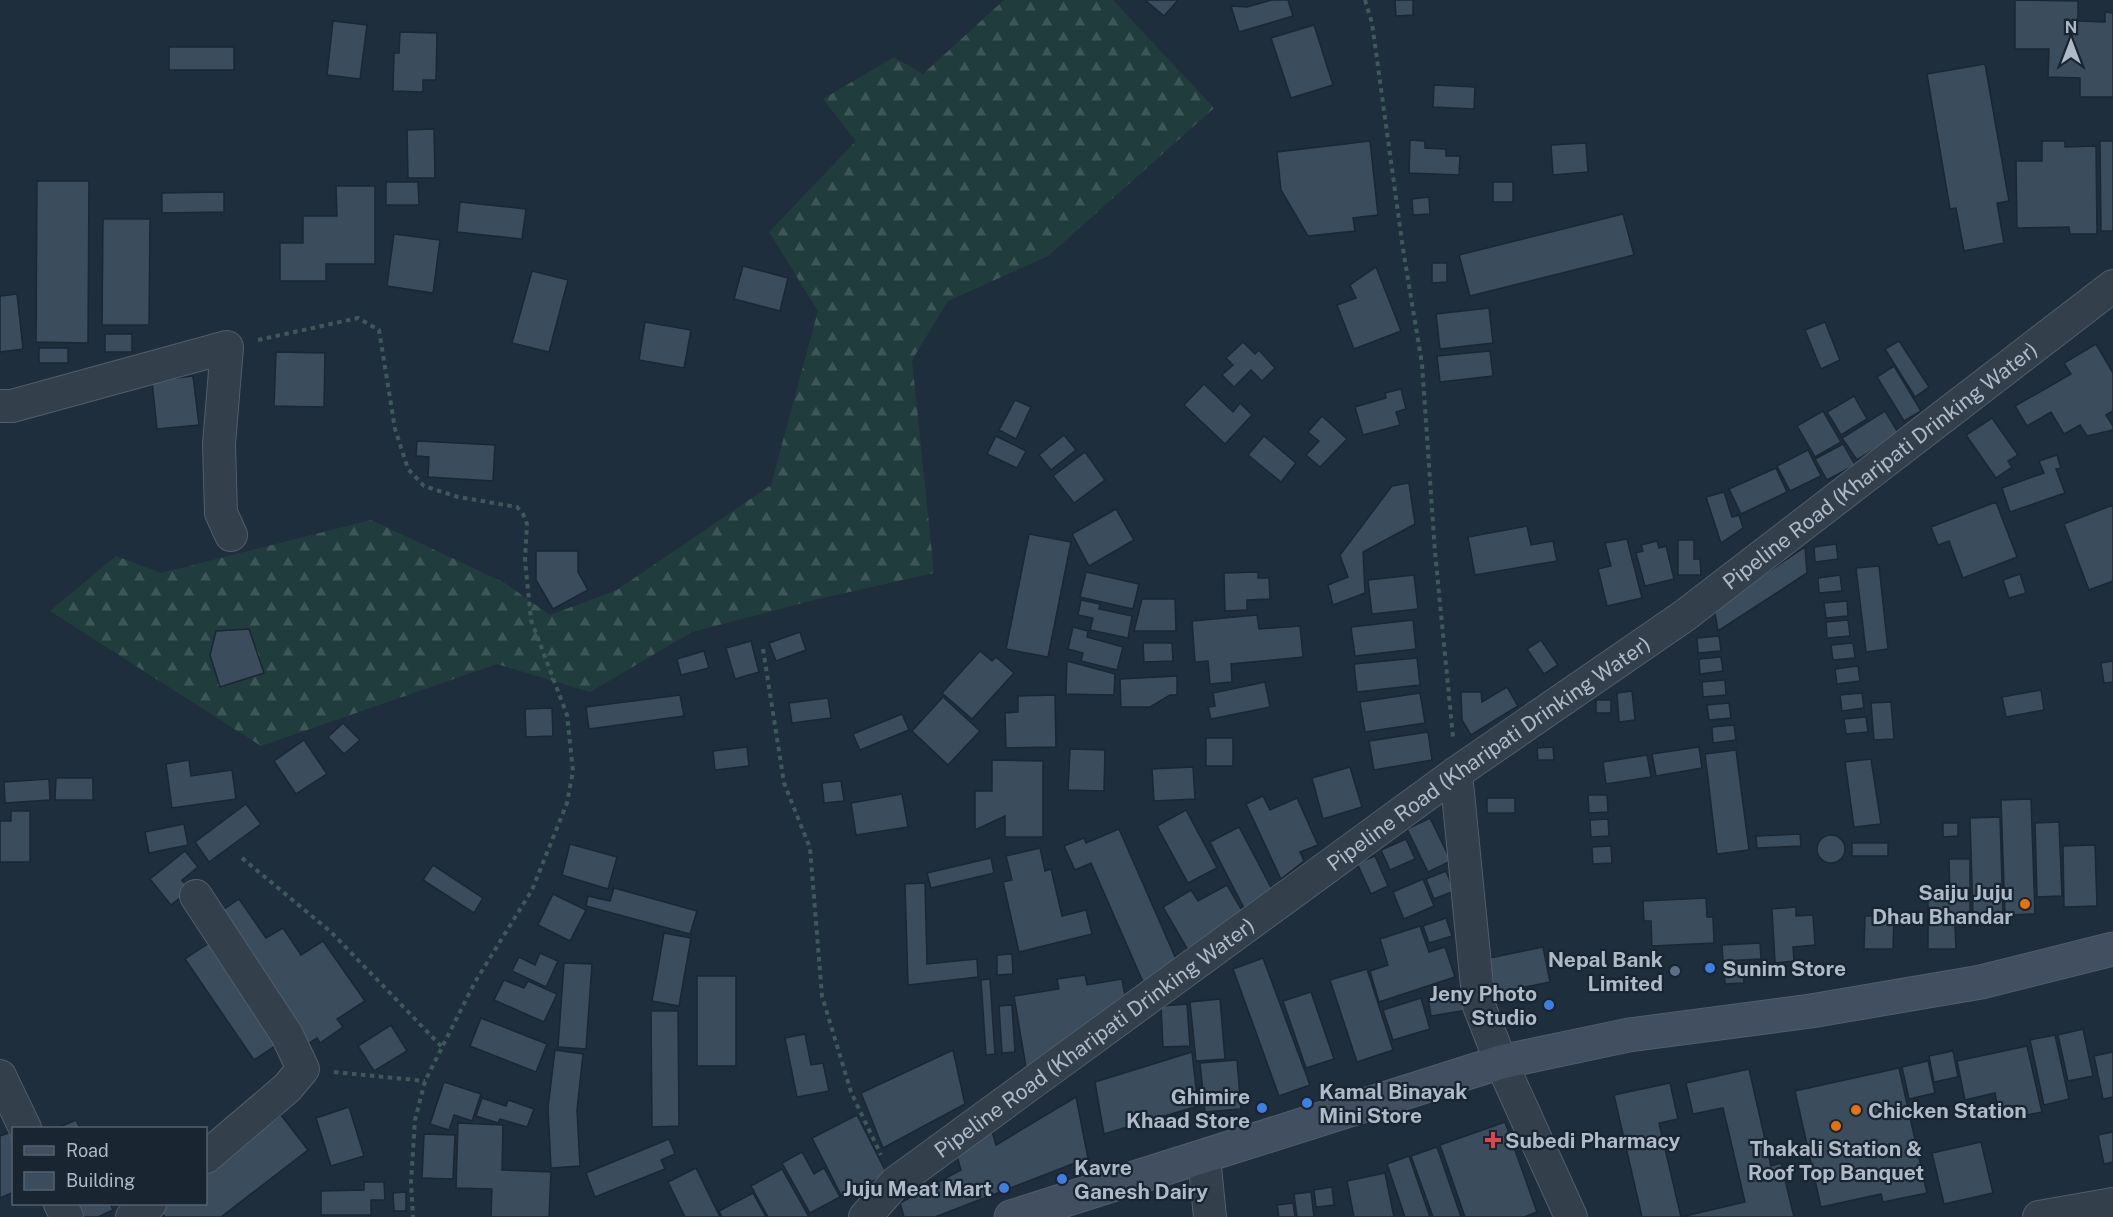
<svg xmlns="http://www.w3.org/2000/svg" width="2113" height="1217" font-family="'Public Sans',sans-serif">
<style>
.forest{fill:url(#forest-firs)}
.building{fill:#3b4c5c;stroke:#1b2733;stroke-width:1.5}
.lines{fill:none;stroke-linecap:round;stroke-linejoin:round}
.street-casing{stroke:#515d6a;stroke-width:34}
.secondary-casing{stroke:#515d6a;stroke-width:35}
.path{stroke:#3f595b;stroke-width:4;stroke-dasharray:4.5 4.5;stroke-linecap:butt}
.street{stroke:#33404c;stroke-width:32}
.secondary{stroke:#414f60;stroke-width:33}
.food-dot{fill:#e8710a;stroke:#192531;stroke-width:2}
.shop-dot{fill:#3f7fe0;stroke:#192531;stroke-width:2}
.service-dot{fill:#5c6f8a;stroke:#192531;stroke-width:2}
.health-dot{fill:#e0444e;stroke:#192531;stroke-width:2}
.labels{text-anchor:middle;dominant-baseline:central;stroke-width:4.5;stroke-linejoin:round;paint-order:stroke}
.street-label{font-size:21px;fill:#aebac8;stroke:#192531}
.poi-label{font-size:21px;font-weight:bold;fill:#aebac8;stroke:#192531;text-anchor:end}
</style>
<defs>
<pattern id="forest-firs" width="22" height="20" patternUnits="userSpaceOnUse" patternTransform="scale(1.5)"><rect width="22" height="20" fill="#213c3d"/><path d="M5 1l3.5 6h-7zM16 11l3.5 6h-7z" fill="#3f5658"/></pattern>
</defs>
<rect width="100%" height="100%" fill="#1f2e3c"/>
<polygon class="forest" points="1004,0 1113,0 1214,108 1048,256 948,301 912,360 934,573 818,599 692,632 590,692 497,664 261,746 50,611 116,556 161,573 371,520 505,583 550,615 617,590 771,485 818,311 769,232 856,141 823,99 894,57 923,74"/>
<g class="building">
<polygon points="1145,0 1178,0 1164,16"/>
<polygon points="1272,0 1288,0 1293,16 1239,32 1231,6 1247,7"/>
<polygon points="1395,0 1413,0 1413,15 1396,16"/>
<polygon points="2015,0 2078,1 2078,21 2105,22 2105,12 2113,13 2113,97 2080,97 2080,78 2048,77 2049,49 2015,49"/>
<polygon points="333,21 367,25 360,79 327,75"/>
<polygon points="1314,25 1333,85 1291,98 1271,38"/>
<polygon points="400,32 437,33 436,80 423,80 423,92 393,91 394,53 399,53"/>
<rect x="169" y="47" width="65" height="23"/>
<polygon points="1985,64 2009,201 1997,203 2004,243 1964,251 1956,208 1950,209 1927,74"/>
<polygon points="1434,85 1475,87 1474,109 1433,107"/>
<polygon points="434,129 435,178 408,178 407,130"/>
<polygon points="1410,140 1425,141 1425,148 1446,149 1446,156 1460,156 1459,175 1409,173"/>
<polygon points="1370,141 1378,215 1353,218 1355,231 1308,236 1281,190 1277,152"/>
<polygon points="2042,141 2065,141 2065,147 2096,146 2097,234 2070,234 2069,227 2017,228 2016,161 2042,161"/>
<polygon points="2100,141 2113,141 2113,231 2101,231"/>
<polygon points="1586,143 1588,172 1553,175 1551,145"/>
<polygon points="37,181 89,181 88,343 36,342"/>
<polygon points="386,182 418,182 419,205 386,205"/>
<rect x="1493" y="182" width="20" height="20"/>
<polygon points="336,186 375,186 375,264 326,264 326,281 280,281 280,243 303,243 303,216 337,216"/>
<polygon points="224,192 224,212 162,213 162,193"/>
<polygon points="1429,197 1430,214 1413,215 1412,199"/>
<polygon points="460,202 526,209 522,239 457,232"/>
<polygon points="1623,214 1634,255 1470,296 1459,255"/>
<polygon points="103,219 150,219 149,325 102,325"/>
<polygon points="394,234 440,240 433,293 387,286"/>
<polygon points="1432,263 1447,263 1447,282 1432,283"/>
<polygon points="743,266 788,278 780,311 734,299"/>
<polygon points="1376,267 1401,331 1354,349 1337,305 1356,298 1350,285"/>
<polygon points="532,271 568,280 549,352 512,343"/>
<polygon points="17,294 23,349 0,352 0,296"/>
<polygon points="1489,308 1493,343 1440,349 1436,314"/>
<polygon points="645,322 691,330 684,368 639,360"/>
<polygon points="1825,322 1840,360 1821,369 1805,330"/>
<rect x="105" y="334" width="27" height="18"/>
<polygon points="1899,341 1929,387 1915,397 1885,349"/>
<polygon points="1243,342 1255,354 1259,350 1275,368 1262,381 1251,370 1234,387 1222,375 1233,365 1226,358"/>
<polygon points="2096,344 2113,373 2113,411 2106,415 2113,426 2113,430 2087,436 2080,425 2064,434 2051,412 2027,426 2015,406 2071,374 2064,363"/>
<rect x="39" y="348" width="29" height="15"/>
<polygon points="1490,351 1493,376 1440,382 1437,356"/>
<polygon points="276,352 325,353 324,407 274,406"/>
<polygon points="1894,366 1921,411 1904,421 1877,377"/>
<polygon points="193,376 199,425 157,429 152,381"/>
<polygon points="1204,384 1233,412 1240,403 1252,415 1225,444 1184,405"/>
<polygon points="1401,389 1406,409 1396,412 1400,425 1363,435 1355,407 1386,398 1385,393"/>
<polygon points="1854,396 1867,419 1841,435 1827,412"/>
<polygon points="1015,400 1031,407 1016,439 999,430"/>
<polygon points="1823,411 1841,442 1815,457 1797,426"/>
<polygon points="1885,411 1899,434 1857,460 1842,438"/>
<polygon points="1322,416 1347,439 1320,467 1306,455 1319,441 1308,432"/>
<polygon points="1992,418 2018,455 2008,461 2012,467 1996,478 1966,435"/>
<polygon points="1064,435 1076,450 1051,470 1039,455"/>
<polygon points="996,436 1026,451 1017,468 987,454"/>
<polygon points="1264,436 1296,463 1281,482 1248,455"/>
<polygon points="417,441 495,445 493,481 428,477 429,457 416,456"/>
<polygon points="1843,444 1855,465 1827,480 1815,459"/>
<polygon points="1808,450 1821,476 1790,491 1777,466"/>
<polygon points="1085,452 1105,480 1074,503 1053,476"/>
<polygon points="2057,455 2061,468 2056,469 2065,493 2010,512 2002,488 2044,473 2039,461"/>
<polygon points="1776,468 1787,492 1741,514 1729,489"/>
<polygon points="1409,483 1415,524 1363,552 1365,593 1333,605 1328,585 1348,577 1340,555 1392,486"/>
<polygon points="1724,492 1732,517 1739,515 1743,528 1721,543 1706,497"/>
<polygon points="1996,502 2017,557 1963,578 1949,541 1938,545 1931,527"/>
<polygon points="2113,505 2113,581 2089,590 2064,524"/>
<polygon points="1116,509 1134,540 1089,566 1072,534"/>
<polygon points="1527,526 1531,545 1553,541 1557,561 1475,575 1468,537"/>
<polygon points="1029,534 1071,542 1048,657 1006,649"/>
<polygon points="1627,539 1642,598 1607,606 1598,569 1611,566 1605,543"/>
<polygon points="1678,540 1694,540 1694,559 1700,559 1701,575 1678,575"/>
<polygon points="1657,541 1659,548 1666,546 1674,579 1645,586 1636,553 1643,551 1641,545"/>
<polygon points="1836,544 1838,559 1815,562 1814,547"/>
<polygon points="1805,547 1807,573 1718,631 1714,608"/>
<polygon points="536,551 578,551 578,572 588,590 553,609 536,580"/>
<polygon points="1879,566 1888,649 1866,652 1856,568"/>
<polygon points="1086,572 1139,584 1133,609 1080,597"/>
<polygon points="1258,572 1258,578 1269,578 1270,599 1247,600 1247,610 1225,611 1224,573"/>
<polygon points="2020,574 2026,593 2009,598 2003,580"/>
<polygon points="1414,575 1418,609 1372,614 1368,580"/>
<polygon points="1840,575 1842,591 1819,593 1818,578"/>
<polygon points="1142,599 1175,599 1176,631 1134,631"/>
<polygon points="1081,600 1100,604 1099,609 1132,616 1128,638 1090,630 1093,618 1078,615"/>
<polygon points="1847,601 1848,616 1826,618 1824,603"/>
<polygon points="1257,615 1259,629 1300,626 1303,657 1231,664 1232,682 1210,684 1208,661 1195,662 1192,621"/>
<polygon points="1413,620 1416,649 1355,656 1351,627"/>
<polygon points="1848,620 1850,636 1827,638 1826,622"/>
<polygon points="1073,627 1088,631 1087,637 1123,647 1117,670 1081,661 1083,653 1068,649"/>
<polygon points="249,629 264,673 220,687 210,655 216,631"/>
<polygon points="800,632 806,650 776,661 769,643"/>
<polygon points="1719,636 1721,651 1698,653 1697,638"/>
<polygon points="1541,640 1558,665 1544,674 1527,649"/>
<polygon points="751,641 759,672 735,679 726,648"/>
<polygon points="1143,643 1172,643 1173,661 1144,662"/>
<polygon points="1853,643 1855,658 1833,660 1831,645"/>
<polygon points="704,651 709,668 681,675 677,659"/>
<polygon points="980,651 992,661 996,657 1014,673 972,719 942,693"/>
<polygon points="1721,657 1723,671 1700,674 1699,659"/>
<polygon points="1417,658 1420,685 1357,692 1354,664"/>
<polygon points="1067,661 1115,674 1114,695 1066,694"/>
<polygon points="2113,661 2113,682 2104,683 2101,663"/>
<polygon points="1858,666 1860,681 1837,684 1835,669"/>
<polygon points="1177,676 1177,695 1170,695 1150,707 1121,707 1120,679"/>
<polygon points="1725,680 1726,695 1703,697 1702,682"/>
<polygon points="1265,682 1270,707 1211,719 1208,707 1215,706 1213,693"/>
<polygon points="1507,687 1518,706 1471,735 1462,720 1461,692 1481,692 1482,702"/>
<polygon points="2041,690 2044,710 2006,717 2002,697"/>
<polygon points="1632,691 1635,720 1619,722 1617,693"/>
<polygon points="1420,693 1425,723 1365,732 1360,702"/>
<polygon points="1862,693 1864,708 1842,711 1840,695"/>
<polygon points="680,695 684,716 589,729 586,707"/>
<polygon points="1055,695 1056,747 1006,748 1005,713 1018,712 1018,696"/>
<polygon points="943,697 980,731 948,765 912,731"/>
<polygon points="828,698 831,718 792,723 789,703"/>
<rect x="1596" y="700" width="15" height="13"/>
<polygon points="1891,702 1894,739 1874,740 1871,703"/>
<polygon points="1729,703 1731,718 1709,720 1707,705"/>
<polygon points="552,708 553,736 526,737 525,709"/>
<polygon points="902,714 909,730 860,750 853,734"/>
<polygon points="1866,717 1868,732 1846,734 1844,719"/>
<polygon points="343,723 360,740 344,754 328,737"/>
<polygon points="1734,725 1736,740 1713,743 1712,727"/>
<polygon points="1428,732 1432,760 1374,770 1369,741"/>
<rect x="1206" y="738" width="27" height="28"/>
<polygon points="304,740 327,774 296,794 274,761"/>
<polygon points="747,747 749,766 715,770 713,751"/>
<polygon points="1553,747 1554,760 1538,760 1537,748"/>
<polygon points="1699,747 1702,768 1656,776 1652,754"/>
<polygon points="1070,749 1105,750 1104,791 1068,790"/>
<polygon points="1736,750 1749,850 1717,854 1705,754"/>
<polygon points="1647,755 1651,777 1606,784 1603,762"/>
<polygon points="1871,759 1881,824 1854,827 1845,762"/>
<polygon points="189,760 191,776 232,770 236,799 172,808 166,764"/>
<polygon points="992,760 1043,761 1043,837 1005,837 1005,816 975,830 975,791 992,791"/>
<polygon points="1193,767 1195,799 1154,801 1152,769"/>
<polygon points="1350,767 1362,807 1323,819 1312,778"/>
<polygon points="56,778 93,778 93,800 55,800"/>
<polygon points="49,779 50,800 5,803 4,782"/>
<polygon points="841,781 844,801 824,803 822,783"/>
<polygon points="902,794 908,827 856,835 851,803"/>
<polygon points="1588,795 1607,795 1608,812 1589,813"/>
<polygon points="1263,796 1270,810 1297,798 1318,845 1300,852 1304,861 1281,879 1246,804"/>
<rect x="1487" y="798" width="28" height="15"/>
<polygon points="2031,799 2035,914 2005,915 2001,800"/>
<polygon points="246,804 261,824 209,862 195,842"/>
<polygon points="1186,810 1217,868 1188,883 1157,826"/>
<polygon points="11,811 30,811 30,862 0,862 0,821 11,821"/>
<polygon points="2000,817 2003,915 1973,916 1970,818"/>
<polygon points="1430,818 1451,861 1428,872 1407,829"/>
<polygon points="1608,819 1609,836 1591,837 1590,820"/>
<polygon points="2059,822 2062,896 2037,897 2035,823"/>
<polygon points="1943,823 1958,823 1958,836 1943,837"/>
<polygon points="184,824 188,845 149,853 145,832"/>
<polygon points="1239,827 1274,893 1244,908 1210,842"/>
<polygon points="1119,829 1179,966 1143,982 1091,863 1075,870 1064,846 1084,838 1086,843"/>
<polygon points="1800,834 1801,846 1757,848 1756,836"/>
<circle cx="1831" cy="849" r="14"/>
<polygon points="1406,839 1415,859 1390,870 1381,850"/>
<rect x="1852" y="843" width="36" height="13"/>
<polygon points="570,844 617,857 608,889 562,875"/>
<polygon points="2095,845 2097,906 2064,907 2063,846"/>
<polygon points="1611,846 1612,863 1593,864 1592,847"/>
<polygon points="1040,848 1045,871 1051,869 1062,916 1086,910 1092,934 1019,952 1003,882 1012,880 1006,856"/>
<polygon points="185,851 198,867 182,880 190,890 171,905 150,879"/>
<polygon points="1375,856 1388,886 1371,894 1357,863"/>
<polygon points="991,858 994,873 931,888 927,873"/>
<polygon points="1949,859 1970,859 1970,927 1955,927 1956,949 1928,949 1928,894 1950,894"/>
<polygon points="433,865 483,898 474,913 423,880"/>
<polygon points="1446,871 1454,891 1434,899 1426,879"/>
<polygon points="1423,879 1434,906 1404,919 1393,892"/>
<polygon points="925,883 927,964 977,959 978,977 908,985 905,884"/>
<polygon points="1227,885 1247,919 1189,952 1163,907 1191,890 1198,901"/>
<polygon points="614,888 697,911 690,934 586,906 588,896 610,901"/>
<polygon points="553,894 586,910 570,941 538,925"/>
<polygon points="1706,898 1707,917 1713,917 1714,943 1652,946 1651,921 1644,921 1643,901"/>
<polygon points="239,899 266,938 283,928 301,955 323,941 365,1001 337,1019 343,1027 320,1043 317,1038 303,1047 214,916"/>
<polygon points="1796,907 1796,916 1813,915 1815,945 1793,947 1794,961 1775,963 1772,909"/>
<polygon points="1865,916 1894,916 1893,949 1864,949"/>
<polygon points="1446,918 1452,936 1429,943 1423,926"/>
<polygon points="1420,926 1429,952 1445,947 1455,977 1379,1002 1370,971 1388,965 1380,939"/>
<polygon points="664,933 691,938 679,1006 652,1001"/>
<polygon points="215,939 284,1040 254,1060 185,959"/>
<polygon points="1760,943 1761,959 1723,961 1722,945"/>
<polygon points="1543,947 1550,982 1492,994 1485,959"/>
<polygon points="540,953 558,961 546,987 512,971 519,957 535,965"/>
<polygon points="1012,954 1013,974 997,975 997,955"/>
<polygon points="1263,958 1310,1085 1279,1096 1233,969"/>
<polygon points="564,963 592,964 586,1049 558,1047"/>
<polygon points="1743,965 1744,983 1725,984 1724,966"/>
<polygon points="1367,969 1393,1050 1357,1062 1330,980"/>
<polygon points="1085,975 1087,985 1122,979 1126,1001 1027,1073 1014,996 1059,989 1057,979"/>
<rect x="697" y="976" width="39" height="90"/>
<polygon points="990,979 995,1054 986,1055 981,980"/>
<polygon points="504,980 524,988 528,981 557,994 544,1022 494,1000"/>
<polygon points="1311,992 1334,1059 1306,1068 1283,1001"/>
<polygon points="1464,992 1468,1010 1431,1016 1428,998"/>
<polygon points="1421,998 1430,1029 1393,1040 1383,1010"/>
<polygon points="1220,999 1225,1059 1196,1061 1190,1002"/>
<polygon points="1187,1004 1190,1046 1163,1047 1161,1006"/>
<polygon points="1012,1005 1015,1052 1002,1053 999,1006"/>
<polygon points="651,1011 678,1011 679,1126 652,1127"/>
<polygon points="481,1018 547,1044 536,1072 470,1046"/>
<polygon points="391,1025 407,1051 374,1071 358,1046"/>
<polygon points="2083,1029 2093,1076 2068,1081 2058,1035"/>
<polygon points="805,1034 811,1065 823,1063 829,1091 797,1097 785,1038"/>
<polygon points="2055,1035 2069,1099 2044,1105 2030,1040"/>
<polygon points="2027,1046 2042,1112 2017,1117 2014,1106 1998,1110 1995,1093 1965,1100 1957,1061"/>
<polygon points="555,1050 583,1054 577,1110 580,1166 551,1168 548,1108"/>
<polygon points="953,1050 965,1104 883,1148 861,1093"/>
<polygon points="1953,1051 1958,1077 1934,1082 1929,1056"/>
<polygon points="1192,1052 1198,1106 1104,1134 1095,1082"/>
<polygon points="2113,1052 2113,1097 2103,1099 2094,1056"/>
<polygon points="1237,1060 1241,1109 1205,1112 1200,1063"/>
<polygon points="1928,1061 1935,1093 1909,1099 1902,1067"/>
<polygon points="1899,1068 1927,1193 1883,1202 1881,1194 1821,1207 1795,1091"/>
<polygon points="1749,1069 1771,1166 1781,1163 1794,1217 1642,1217 1614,1095 1670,1083 1678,1119 1659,1123 1681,1217 1745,1202 1723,1108 1693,1114 1686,1083"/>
<polygon points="444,1082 481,1094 472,1121 454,1115 449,1130 430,1124"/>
<polygon points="1076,1097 1088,1158 935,1217 904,1217 900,1203 961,1170 956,1153 992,1131 996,1145"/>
<polygon points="482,1098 506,1106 508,1100 534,1109 527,1127 500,1119 498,1123 476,1116"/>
<polygon points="349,1107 364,1156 331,1166 316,1118"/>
<polygon points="281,1115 308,1150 221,1217 165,1217 158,1209 166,1204 206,1204 206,1173"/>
<polygon points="857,1115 887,1174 842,1197 812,1138"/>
<polygon points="76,1120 80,1128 57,1128"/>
<polygon points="1505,1122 1537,1212 1524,1217 1465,1217 1440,1145"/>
<polygon points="458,1123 503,1125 502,1170 551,1172 549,1217 491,1217 492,1189 456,1188"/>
<polygon points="14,1131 14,1192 0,1198 0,1136"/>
<polygon points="2113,1132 2113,1162 2104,1164 2098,1135"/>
<polygon points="424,1134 455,1135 453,1179 422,1178"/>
<polygon points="669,1139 675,1154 661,1160 665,1169 595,1197 586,1173"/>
<polygon points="1981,1142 1993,1193 1944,1204 1932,1153"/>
<polygon points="1437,1147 1461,1217 1433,1217 1411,1156"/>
<polygon points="802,1152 814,1174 824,1168 840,1197 810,1213 782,1163"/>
<polygon points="1409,1156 1430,1217 1405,1217 1387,1164"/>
<polygon points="696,1168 720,1217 685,1217 668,1182"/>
<polygon points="782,1169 809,1217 768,1217 751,1186"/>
<polygon points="1385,1173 1394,1217 1354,1217 1347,1181"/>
<polygon points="364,1182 384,1182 385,1200 371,1200 371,1215 321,1215 321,1191 364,1190"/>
<polygon points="1332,1187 1334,1205 1316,1207 1314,1190"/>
<polygon points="406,1192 406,1211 394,1211 393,1193"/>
<polygon points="1311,1192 1314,1217 1297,1217 1294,1194"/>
<polygon points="753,1193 766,1217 722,1217 719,1211"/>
<polygon points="1293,1203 1295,1217 1279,1217 1277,1205"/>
<polygon points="71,1204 110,1204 113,1210 98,1217 77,1217"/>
</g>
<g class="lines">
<defs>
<g id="street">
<polyline points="0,406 12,406 227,347 219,444 221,513 231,535"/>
<polyline points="1456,773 1479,1006 1501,1062 1571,1217"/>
<polyline points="196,896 287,1035 303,1069 287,1088 206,1157"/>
<polyline points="0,1076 25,1128"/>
<polyline points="1204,1157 1210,1217"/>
<polyline points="60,1204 67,1217"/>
<polyline points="132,1217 150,1204"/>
<path id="s1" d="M865,1217L895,1183L1456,773L1684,616L2113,286"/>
<polyline points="2039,1217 2113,1204"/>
</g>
<polyline id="secondary" points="1011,1217 1501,1062 1629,1035 1811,1011 1981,982 2113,949"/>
</defs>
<use href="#street" class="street-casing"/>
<use href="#secondary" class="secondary-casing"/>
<g class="path">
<polyline points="1365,0 1372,23 1403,249 1422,364 1435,552 1453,737"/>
<polyline points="258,340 358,318 379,330 395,429 408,469 424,486 458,497 517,507 523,514 527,524 525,560 531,620 567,715 573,771 567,803 532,890 475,982 425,1081 415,1120 411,1182 413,1217"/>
<polyline points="763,649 784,783 810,848 822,996 851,1092 881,1155"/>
<polyline points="242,858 331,932 442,1047"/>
<polyline points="334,1072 425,1081"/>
</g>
<use href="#street" class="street"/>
<use href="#secondary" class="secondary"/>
</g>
<g class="food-dot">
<circle cx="2025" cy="904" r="6"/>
<circle cx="1856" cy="1110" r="6"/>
<circle cx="1836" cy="1126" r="6"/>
</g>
<g class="shop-dot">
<circle cx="1710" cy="968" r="6"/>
<circle cx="1549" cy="1005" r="6"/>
<circle cx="1307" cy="1103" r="6"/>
<circle cx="1262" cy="1108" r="6"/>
<circle cx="1062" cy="1179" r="6"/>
<circle cx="1004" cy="1188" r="6"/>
</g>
<circle class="service-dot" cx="1675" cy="971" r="6"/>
<path class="health-dot" d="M1490 1131h6v6h6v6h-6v6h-6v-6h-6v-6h6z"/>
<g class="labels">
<g class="street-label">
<text stroke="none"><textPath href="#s1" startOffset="1264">Pipeline Road (Kharipati Drinking Water)</textPath></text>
<text stroke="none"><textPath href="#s1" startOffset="778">Pipeline Road (Kharipati Drinking Water)</textPath></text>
<text stroke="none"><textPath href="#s1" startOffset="292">Pipeline Road (Kharipati Drinking Water)</textPath></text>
</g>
<g class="poi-label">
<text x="2013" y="892">Saiju Juju<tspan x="2013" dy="24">Dhau Bhandar</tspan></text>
<text x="1663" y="959">Nepal Bank<tspan x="1663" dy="24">Limited</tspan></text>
<text x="1722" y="968" text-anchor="start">Sunim Store</text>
<text x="1537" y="993">Jeny Photo<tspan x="1537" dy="24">Studio</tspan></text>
<text x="1319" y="1091" text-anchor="start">Kamal Binayak<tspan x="1319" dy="24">Mini Store</tspan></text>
<text x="1250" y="1096">Ghimire<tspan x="1250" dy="24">Khaad Store</tspan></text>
<text x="1868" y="1110" text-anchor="start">Chicken Station</text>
<text x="1505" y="1140" text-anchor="start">Subedi Pharmacy</text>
<text x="1836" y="1148" text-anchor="middle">Thakali Station &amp;<tspan x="1836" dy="24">Roof Top Banquet</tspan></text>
<text x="1074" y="1167" text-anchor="start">Kavre<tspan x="1074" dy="24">Ganesh Dairy</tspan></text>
<text x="992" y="1188">Juju Meat Mart</text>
</g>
</g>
<rect x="12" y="1127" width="195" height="78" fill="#192531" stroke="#55616d" stroke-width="1.5"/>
<rect x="24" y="1146" width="30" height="9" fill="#414f60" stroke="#55616d" stroke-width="1.5"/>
<text x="66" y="1157" font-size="18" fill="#aebac8">Road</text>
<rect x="24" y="1172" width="30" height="18" fill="#3b4c5c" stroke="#55616d" stroke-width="1.5"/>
<text x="66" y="1187" font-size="18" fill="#aebac8">Building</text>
<g transform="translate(2071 42)" stroke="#192531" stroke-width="4.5" paint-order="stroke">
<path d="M0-4.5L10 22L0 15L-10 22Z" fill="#aebac8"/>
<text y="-9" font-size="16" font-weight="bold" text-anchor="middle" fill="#aebac8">N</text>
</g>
</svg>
